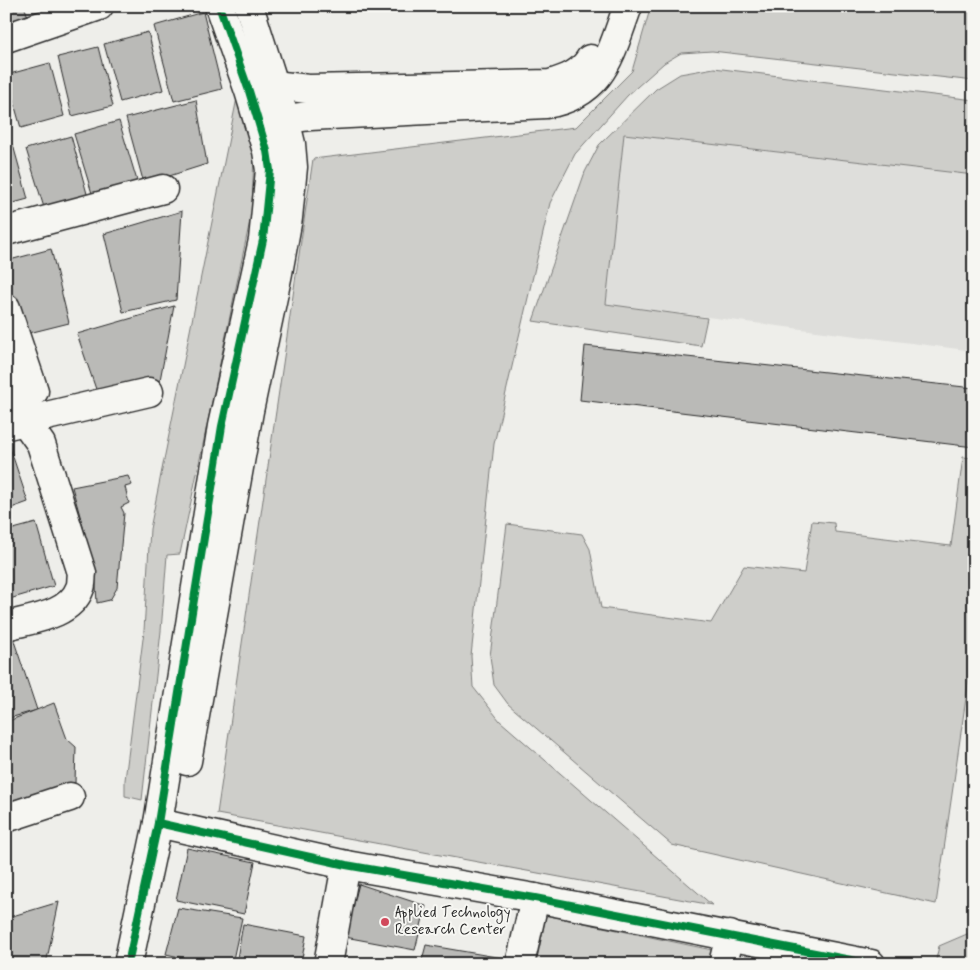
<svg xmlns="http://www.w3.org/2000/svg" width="980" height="970" font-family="Mynerve,sans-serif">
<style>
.built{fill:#dededb}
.green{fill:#cececa;stroke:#7c7c7a}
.building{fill:#babab7;stroke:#2b2b2b}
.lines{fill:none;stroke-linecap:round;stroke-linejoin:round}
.minor-casing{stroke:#2b2b2b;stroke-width:31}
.minor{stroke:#f6f6f2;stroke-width:28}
.cycleway-casing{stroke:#f6f6f2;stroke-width:11}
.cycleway{stroke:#00873e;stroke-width:8}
.poi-dot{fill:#d1495b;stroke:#f6f6f2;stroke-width:2}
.labels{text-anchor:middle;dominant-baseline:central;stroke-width:4;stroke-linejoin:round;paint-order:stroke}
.poi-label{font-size:15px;fill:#2b2b2b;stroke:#f6f6f2;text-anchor:start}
</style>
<rect width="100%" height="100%" fill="#eeeeea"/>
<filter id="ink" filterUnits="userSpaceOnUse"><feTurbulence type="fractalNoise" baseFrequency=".02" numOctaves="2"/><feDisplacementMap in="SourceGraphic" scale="10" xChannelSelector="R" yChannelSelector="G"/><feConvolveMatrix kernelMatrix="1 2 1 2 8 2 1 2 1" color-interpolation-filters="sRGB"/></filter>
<g filter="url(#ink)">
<polygon class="built" points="624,134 974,175 974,351 606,304"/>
<g class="green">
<polygon points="651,6 974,6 974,81 712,51 681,53 664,63 628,95 575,154 550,203 494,444 471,656 473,687 500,721 712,905 217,814 313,159 576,127 632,71"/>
<polygon points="714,68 974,100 974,175 624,134 606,304 707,318 701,346 533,321 585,172 599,145 656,89 680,74"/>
<polygon points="237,98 254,151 252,211 180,554 167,555 161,631 142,800 125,796 125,780 144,631 150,529"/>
<polygon points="963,457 974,458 974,643 936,904 672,845 508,704 494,685 490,656 507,524 582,534 590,549 601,608 711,623 744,566 804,573 812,521 834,523 835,532 951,546"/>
<polygon points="546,915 712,950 709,964 536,964"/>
<polygon points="974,931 974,964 935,964 939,946"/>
</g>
<g class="building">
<polygon points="6,6 24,6 29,19 6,26"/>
<polygon points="203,12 222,89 174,101 154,26"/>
<polygon points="148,32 163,90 120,102 104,44"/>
<polygon points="98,47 113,106 72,116 58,57"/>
<polygon points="50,63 64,116 21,128 6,75"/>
<polygon points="196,100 207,164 144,184 126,118"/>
<polygon points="119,121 138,184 94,200 74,134"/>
<polygon points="71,136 89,201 46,214 26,149"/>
<polygon points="13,145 28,199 6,205 6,147"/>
<polygon points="182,211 176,300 123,312 104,234"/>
<polygon points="51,249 69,323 21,335 6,284 6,261"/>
<polygon points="174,306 160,380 99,398 77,334"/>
<polygon points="585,346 974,388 974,447 580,400"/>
<polygon points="10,448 28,502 6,510 6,449"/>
<polygon points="128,476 132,485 125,487 129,503 121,507 124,513 117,588 110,600 97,603 95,570 72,487"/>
<polygon points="36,523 54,586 6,600 6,531"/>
<polygon points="12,635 37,710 6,719 6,637"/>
<polygon points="54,703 67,739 76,747 75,783 7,804 6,722"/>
<polygon points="187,848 255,862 244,914 176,900"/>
<polygon points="359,884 426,906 415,950 345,937"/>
<polygon points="59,902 46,964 6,964 6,918"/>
<polygon points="178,908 242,918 232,964 211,964 166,954"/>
<polygon points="243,924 306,936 301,964 236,964"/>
<polygon points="426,945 502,958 501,964 421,964"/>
<polygon points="745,956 782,964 743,964"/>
</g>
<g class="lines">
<defs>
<g id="minor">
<polyline points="6,38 99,6"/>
<path d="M258,89L274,85L308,89L550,84C566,79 581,74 590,59"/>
<path d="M269,124L285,119L310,116L546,104C604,94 610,54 628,6"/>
<polyline points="6,231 163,189"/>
<polyline points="6,308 34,391"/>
<path d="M6,367L24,420L41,444L82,573C81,577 82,584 80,588C70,616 31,619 6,626"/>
<polyline points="8,425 149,392"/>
<polyline points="187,761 249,411 278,273 288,218 293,167 291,144 285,119 249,6"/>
<polyline points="6,818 70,797"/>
<polyline points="158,823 346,865 535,898 871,964"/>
<polyline points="128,964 158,823 222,426 263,240 270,170 267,151 249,91 219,6"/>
<polyline points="328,964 346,865"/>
<polyline points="520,964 535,898"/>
<polyline points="723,964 730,935"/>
</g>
</defs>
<use href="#minor" class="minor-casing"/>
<use href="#minor" class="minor"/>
<defs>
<g id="cycleway">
<polyline points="158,823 346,865 535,898 871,964"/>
<polyline points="128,964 158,823 222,426 263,240 270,170 267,151 249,91 219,6"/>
</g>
</defs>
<use href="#cycleway" class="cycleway-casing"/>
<use href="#cycleway" class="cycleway"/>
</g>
</g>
<circle class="poi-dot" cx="385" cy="922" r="5"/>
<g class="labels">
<g class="poi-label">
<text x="395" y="913">Applied Technology<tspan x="395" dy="17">Research Center</tspan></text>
</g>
</g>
<rect width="980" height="970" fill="none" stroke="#f6f6f2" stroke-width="25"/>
<rect x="12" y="12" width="955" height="945" fill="none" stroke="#2b2b2b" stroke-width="2" filter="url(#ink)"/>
</svg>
